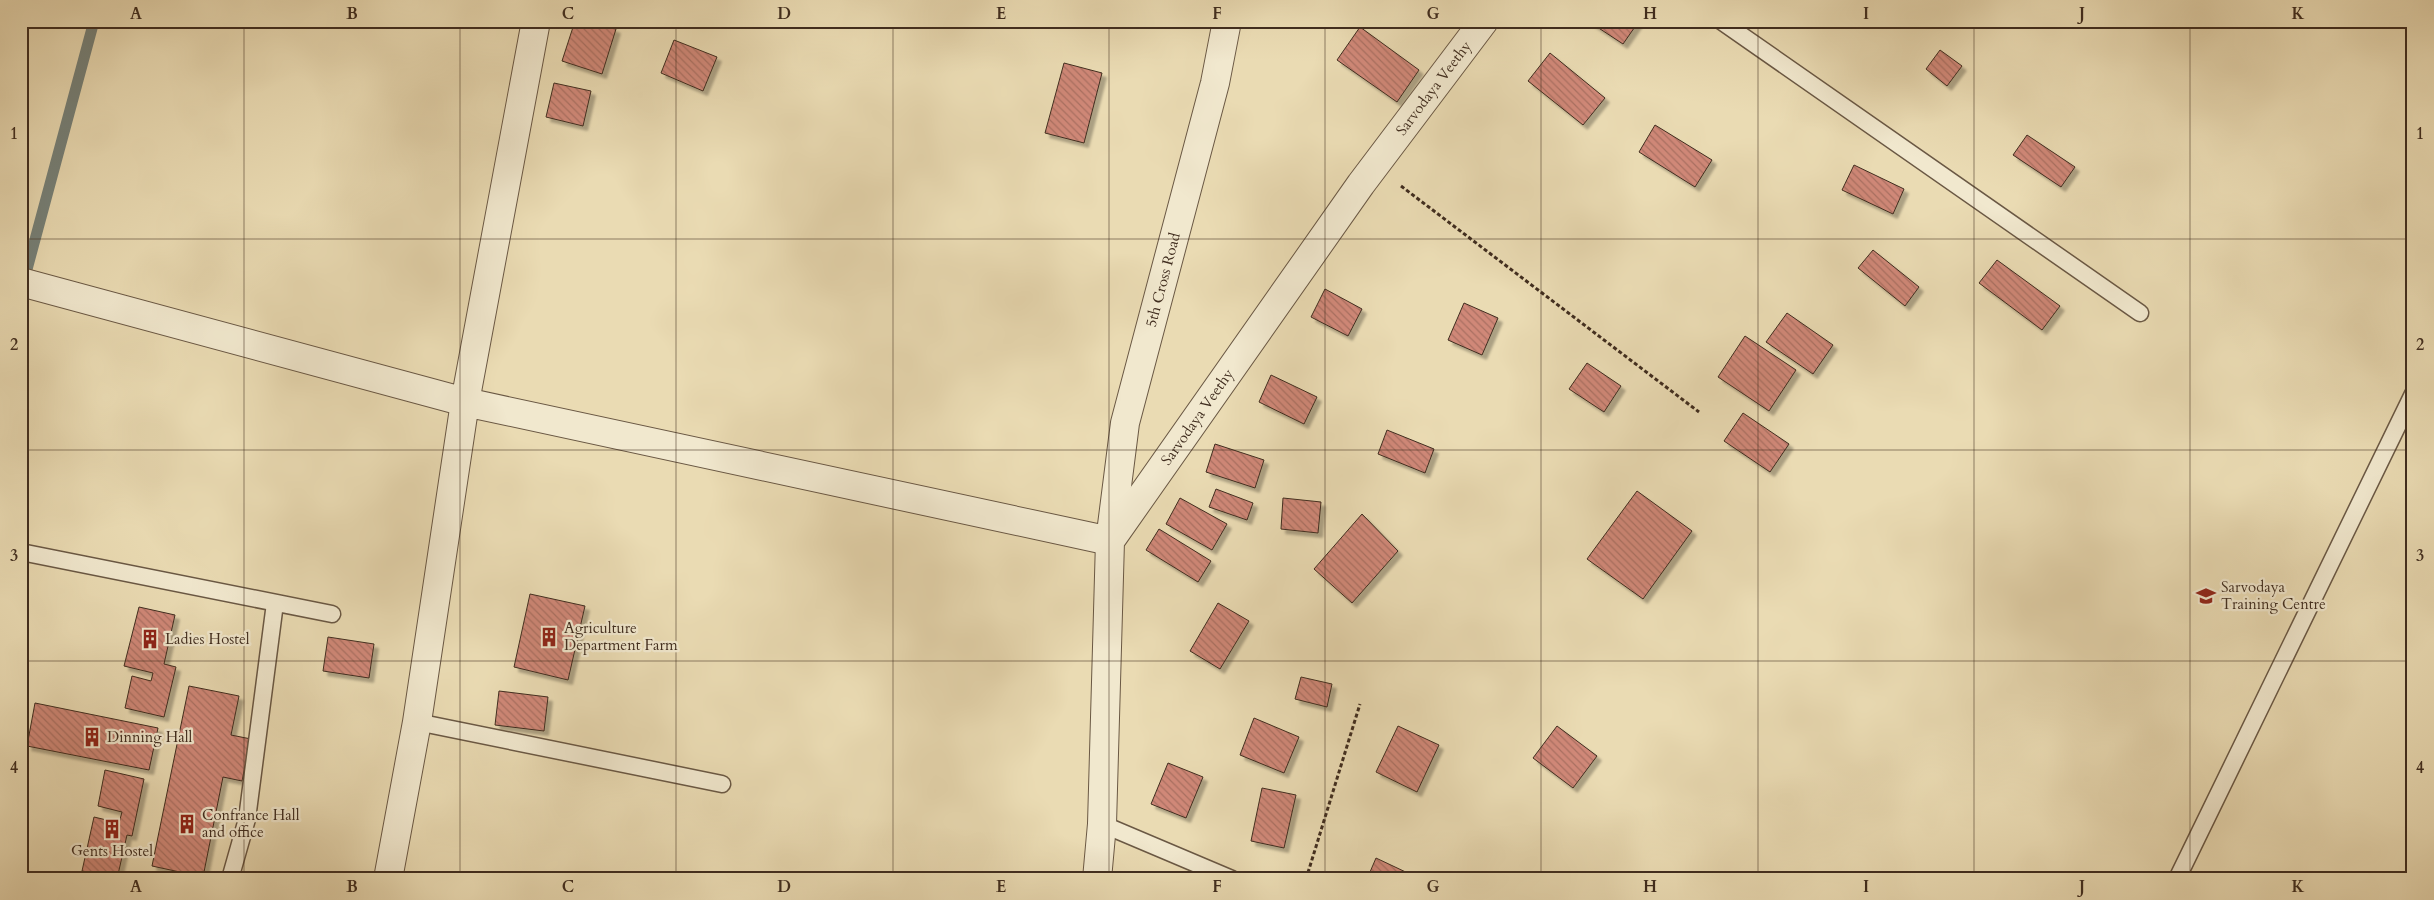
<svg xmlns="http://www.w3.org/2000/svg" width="2434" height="900" font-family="Cardo,serif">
  <defs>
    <pattern id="building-back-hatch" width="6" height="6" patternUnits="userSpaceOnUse" patternTransform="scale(1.25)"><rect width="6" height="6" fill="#d08878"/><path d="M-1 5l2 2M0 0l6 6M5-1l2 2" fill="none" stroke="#aa7062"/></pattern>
    <filter id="shadow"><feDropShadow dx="4.5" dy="4.5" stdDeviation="1" flood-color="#0004"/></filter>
  </defs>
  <rect width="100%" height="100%" fill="#eadbb3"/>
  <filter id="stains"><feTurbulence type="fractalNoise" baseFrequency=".004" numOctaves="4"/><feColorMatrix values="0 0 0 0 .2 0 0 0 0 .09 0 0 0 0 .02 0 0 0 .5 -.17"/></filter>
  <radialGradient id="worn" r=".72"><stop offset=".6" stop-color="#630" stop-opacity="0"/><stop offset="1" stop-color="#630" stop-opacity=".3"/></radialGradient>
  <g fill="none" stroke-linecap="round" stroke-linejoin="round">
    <!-- stream -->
    <path stroke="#768179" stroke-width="11" d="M26,273l68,-252"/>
  </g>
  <!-- building -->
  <path fill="url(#building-back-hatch)" stroke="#402d1f" filter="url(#shadow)" d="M575,21h18l23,8 -14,45 -40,-13z
    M1588,21h51l-16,23z
    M1360,27l59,43 -22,32 -60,-42z
    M674,40l43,17 -14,34 -42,-18z
    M1940,50l22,16 -15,20 -21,-17z
    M1550,53l55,45 -22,27 -55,-44z
    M1064,63l38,10 -18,70 -39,-10z
    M554,83l37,8 -8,35 -37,-9z
    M1655,125l57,35 -17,27 -56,-35z
    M2027,135l48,32 -14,20 -48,-32z
    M1854,165l50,24 -11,25 -51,-24z
    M1873,250l46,37 -14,19 -47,-38z
    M1997,260l63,46 -18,24 -63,-47z
    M1325,289l37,20 -14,27 -37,-19z
    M1464,303l34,15 -16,37 -34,-15z
    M1787,313l46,32 -20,29 -47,-32z
    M1745,336l51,34 -27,41 -51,-34z
    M1587,363l34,23 -17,26 -35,-23z
    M1271,375l46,22 -13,27 -45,-22z
    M1743,413l46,31 -19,28 -46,-31z
    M1387,430l47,19 -9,24 -47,-19z
    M1215,444l49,16 -9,28 -49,-16z
    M1216,489l37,14 -6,17 -38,-13z
    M1637,491l55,40 -49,68 -56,-40z
    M1180,498l47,26 -15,26 -46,-26z
    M1283,498l38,4 -3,31 -37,-4z
    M1362,514l36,37 -46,52 -38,-34z
    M1159,529l52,32 -13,21 -52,-32z
    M530,594l55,12 -17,74 -54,-13z
    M1218,603l31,18 -29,48 -30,-18z
    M139,607l36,8 -11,49 12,3 -12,50 -39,-9 7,-32 19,5 2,-8 -29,-7z
    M328,637l46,7 -5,34 -46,-7z
    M1301,677l31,7 -5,23 -32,-8z
    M189,686l50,10 -8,39 20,4 -9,42 -19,-4 -20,100 -51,-11z
    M499,691l49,6 -4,34 -49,-6z
    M35,703l123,25 -9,42 -122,-24z
    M1254,718l45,19 -15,36 -44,-18z
    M1398,726l41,19 -22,47 -41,-20z
    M1557,726l40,30 -24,32 -40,-30z
    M1168,763l35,14 -17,41 -35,-14z
    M105,770l39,9 -12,57 -5,-1 -10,44 -35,-8 12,-54 25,6 3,-11 -24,-6z
    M1262,788l34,7 -12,53 -33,-7z
    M1376,858l36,17 -2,4h-43z"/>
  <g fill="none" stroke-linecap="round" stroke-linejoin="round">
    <defs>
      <path id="lane" d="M1721,21l419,292
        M21,552l311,62
        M417,722l305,62
        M1102,824l130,55
        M230,879l17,-60 28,-216
        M2177,879l236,-485"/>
      <g id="street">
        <path d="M21,282l444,120 71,-381"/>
        <path id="s1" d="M388,879l29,-157 48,-320 645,139 15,-118 90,-340 12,-62"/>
        <path id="s2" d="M1097,879l5,-55 8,-283 251,-357 123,-163"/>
      </g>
    </defs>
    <!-- lane casing -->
    <use href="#lane" stroke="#6a5844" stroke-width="19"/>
    <!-- street casing -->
    <use href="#street" stroke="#6a5844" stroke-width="30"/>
    <!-- path -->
    <path stroke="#402d1f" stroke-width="3" stroke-dasharray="4 2.5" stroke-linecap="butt" d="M1401,186l298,226
      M1306,879l54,-175"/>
    <!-- lane -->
    <use href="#lane" stroke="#f1e8ce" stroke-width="16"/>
    <!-- street -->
    <use href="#street" stroke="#f1e8ce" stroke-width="28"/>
  </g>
  <!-- grid -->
  <path fill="none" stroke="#402d1f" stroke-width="1" stroke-opacity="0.55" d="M244,21v858M460,21v858M676,21v858M893,21v858M1109,21v858M1325,21v858M1541,21v858M1758,21v858M1974,21v858M2190,21v858M21,239h2392M21,450h2392M21,661h2392"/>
  <!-- icons -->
  <defs>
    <symbol id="school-bare" viewBox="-9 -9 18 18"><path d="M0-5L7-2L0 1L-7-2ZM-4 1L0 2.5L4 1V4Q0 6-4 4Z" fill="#8f2418" stroke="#f1e8ce" stroke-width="2.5" paint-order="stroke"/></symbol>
    <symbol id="building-bare" viewBox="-9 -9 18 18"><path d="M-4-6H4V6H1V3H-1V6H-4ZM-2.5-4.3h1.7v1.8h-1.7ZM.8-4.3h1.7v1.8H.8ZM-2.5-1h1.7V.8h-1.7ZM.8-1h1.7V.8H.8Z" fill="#8f2418" stroke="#f1e8ce" stroke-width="2.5" paint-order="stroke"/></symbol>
  </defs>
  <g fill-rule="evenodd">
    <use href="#school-bare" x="2192" y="582" width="28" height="28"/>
    <use href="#building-bare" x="535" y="623" width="28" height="28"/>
    <use href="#building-bare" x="136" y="625" width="28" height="28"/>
    <use href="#building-bare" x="78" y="723" width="28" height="28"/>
    <use href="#building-bare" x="173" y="810" width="28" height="28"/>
    <use href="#building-bare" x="98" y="815" width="28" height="28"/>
  </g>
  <g text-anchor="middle" stroke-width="4.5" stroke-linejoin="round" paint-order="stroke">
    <!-- street labels -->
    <g font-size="15" fill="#402d1f" stroke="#f1e8ce">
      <text dy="5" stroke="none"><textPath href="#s2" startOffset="895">Sarvodaya Veethy</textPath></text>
      <text dy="5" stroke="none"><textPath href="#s1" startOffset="1410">5th Cross Road</textPath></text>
      <text dy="5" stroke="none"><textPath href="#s2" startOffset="490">Sarvodaya Veethy</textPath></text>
    </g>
    <!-- poi labels -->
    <g font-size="15" fill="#402d1f" stroke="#f1e8ce" text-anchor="start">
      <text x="2221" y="592">Sarvodaya<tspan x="2221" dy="17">Training Centre</tspan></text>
      <text x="564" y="633">Agriculture<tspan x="564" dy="17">Department Farm</tspan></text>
      <text x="165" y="644">Ladies Hostel</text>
      <text x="107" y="742">Dinning Hall</text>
      <text x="202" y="820">Confrance Hall<tspan x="202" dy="17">and office</tspan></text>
      <text x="112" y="856" text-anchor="middle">Gents Hostel</text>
    </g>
  </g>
  <!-- margin -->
  <rect width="2434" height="900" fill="none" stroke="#eadbb3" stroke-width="55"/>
  <rect x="28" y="28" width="2378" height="844" fill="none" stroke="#402d1f" stroke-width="2"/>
  <g font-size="16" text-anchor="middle" font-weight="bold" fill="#402d1f">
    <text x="136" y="19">A</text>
    <text x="352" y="19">B</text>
    <text x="568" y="19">C</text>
    <text x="784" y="19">D</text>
    <text x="1001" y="19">E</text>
    <text x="1217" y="19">F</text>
    <text x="1433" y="19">G</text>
    <text x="1650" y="19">H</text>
    <text x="1866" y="19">I</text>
    <text x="2082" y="19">J</text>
    <text x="2298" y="19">K</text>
    <text x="14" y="139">1</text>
    <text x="2420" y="139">1</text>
    <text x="14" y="350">2</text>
    <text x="2420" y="350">2</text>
    <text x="14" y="561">3</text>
    <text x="2420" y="561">3</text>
    <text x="14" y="773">4</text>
    <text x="2420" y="773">4</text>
    <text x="136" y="892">A</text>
    <text x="352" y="892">B</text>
    <text x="568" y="892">C</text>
    <text x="784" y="892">D</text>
    <text x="1001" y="892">E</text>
    <text x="1217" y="892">F</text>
    <text x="1433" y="892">G</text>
    <text x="1650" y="892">H</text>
    <text x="1866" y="892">I</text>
    <text x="2082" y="892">J</text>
    <text x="2298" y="892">K</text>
  </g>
  <rect width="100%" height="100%" filter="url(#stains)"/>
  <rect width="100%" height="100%" fill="url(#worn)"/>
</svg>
